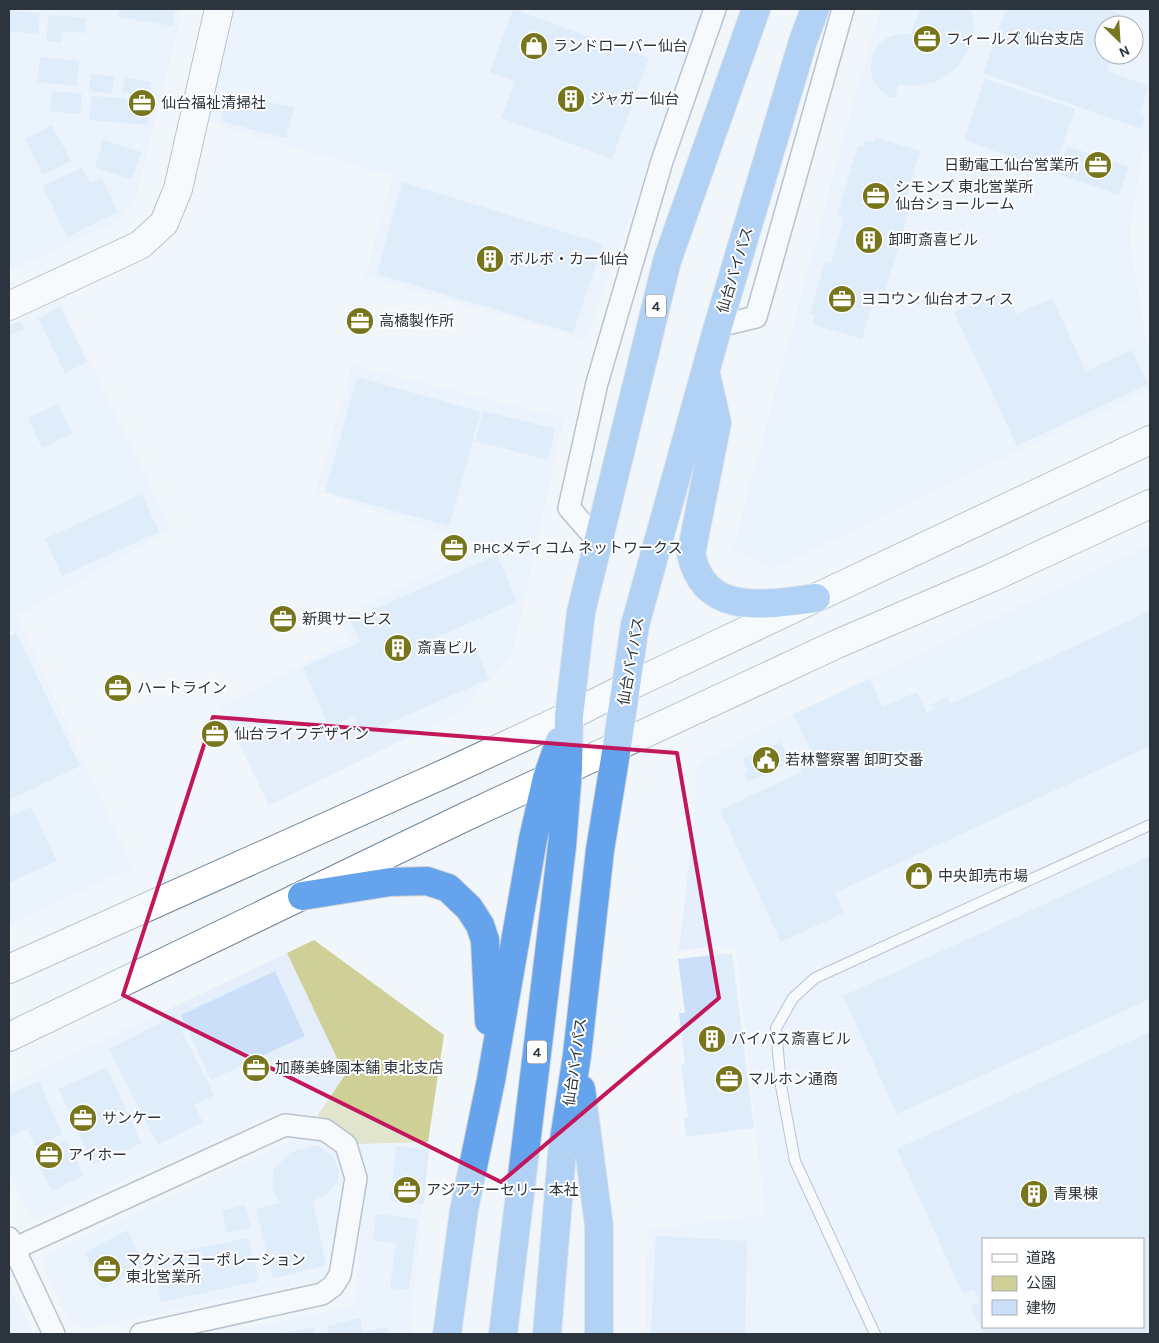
<svg xmlns="http://www.w3.org/2000/svg" width="1159" height="1343" font-family="Karla,'Noto Sans JP',sans-serif">
  <rect width="100%" height="100%" fill="#f1f6fb"/>
  <!-- built -->
  <path fill="#e5effc" fill-rule="evenodd" d="M9,9h174l-47,186 -16,25 -111,51z
    M236,9h468l-118,331 -221,-64 28,-100 -186,-54z
    M881,9h269v124l-8,22 -13,79 16,103 5,11v43l-132,60 -245,118 -40,-20 118,-438zM1104,25h30v30h-30z
    M60,300l111,229 -154,87 115,251 -123,58v-601z
    M352,365l212,53 -52,238 -51,55 -192,95 -48,-99 129,-67 -10,-23 144,-69 -168,-57z
    M1150,545v789h-504l1,-105 118,-14 -29,-269 -57,4 16,-143v-36l10,-11 81,-43zM983,1239h160v88h-160z
    M287,953l58,122 -29,41 -32,-6 -250,111 -25,-47v-89z
    M319,1137l14,10 13,18 -1,22 -20,92 -238,49 -18,-7 -26,-53 6,-15 244,-114z
    M428,1143l-18,191h-189l134,-29 10,-138 -8,-23z
    M9,1285l25,49h-25z"/>
  <!-- green -->
  <path fill="#cfd097" d="M314,940l130,95 -16,107 -71,2 -13,-15 -27,-13 28,-41 -58,-122z"/>
  <!-- building -->
  <path fill="#cbe0f8" fill-rule="evenodd" d="M119,9h56l-2,17 -55,-9z
    M513,9l136,49 -37,101 -111,-41 14,-37 -25,-9z
    M920,9h52l2,24 -7,20 -12,16 -17,12 -20,5 -20,-1 -3,13 -5,-1 -9,-6 -7,-8 -3,-10v-11l3,-10 6,-9 9,-6 11,-3h11z
    M1006,9h101l20,7 -3,9h-20v30h9l-6,16 42,15 -10,28 6,2 -4,13 -158,-56z
    M9,10l31,3 -2,21 -29,-3z
    M49,15l37,3 -1,15 -23,-2 -1,12 -15,-2z
    M40,57l39,4 -2,25 -40,-4z
    M91,74l23,2 -2,18 -23,-3z
    M125,78l26,4 -2,15 -27,-5z
    M985,79l90,30 -22,63 -89,-32z
    M52,91l30,3 -2,20 -30,-3z
    M228,92l66,16 -8,30 -65,-17z
    M92,96l58,4 -2,25 -59,-5z
    M52,125l19,36 -28,14 -18,-36z
    M875,137l45,14 -17,58 6,1 -24,82 -9,-2 -14,49 -50,-15 3,-9 -5,-1 15,-52 6,2 13,-47 -7,-2 21,-69 5,1 2,-7 9,2z
    M103,140l38,12 -9,27 -37,-11z
    M1067,146l62,21 -10,28 -62,-21z
    M82,167l8,16 12,-5 16,34 -51,25 -24,-51z
    M402,182l201,62 -30,89 -196,-59z
    M1005,288l12,26 35,-16 34,73 46,-21 16,34 -131,62 -63,-134z
    M60,307l27,55 -22,11 -27,-55z
    M20,321l4,8 -13,6 -2,-9z
    M357,377l124,35 -32,114 -124,-34z
    M58,404l14,29 -30,15 -14,-30z
    M483,411l72,18 -7,31 -73,-19z
    M142,494l17,38 -97,44 -17,-37z
    M497,555l20,47 -82,36 20,14 19,-8 15,35 -127,56 -8,-18 -25,10 -26,-60 57,-25 -10,-22z
    M1150,611v135l-315,147 9,20 -63,29 -61,-132 82,-38 -2,-3 16,-7 -23,-48 77,-35 12,28 35,-15 10,21 7,-4 -2,-5 15,-7 3,7z
    M16,633l64,133 -71,34v-163z
    M781,742l9,21 -42,19 -4,-8 4,-2 -6,-13z
    M31,807l26,54 -48,22v-66z
    M1150,856v143l-253,115 -54,-118z
    M732,953l22,175 -68,9 -2,-20h4l-7,-52 4,-1 -6,-51h6l-7,-54z
    M275,971l30,65 -94,44 -30,-65z
    M174,1016l40,79 -20,10 9,17 -45,23 -49,-96z
    M1150,1032v302h-166l-13,-28 9,-4 -6,-13 -11,5 -66,-145zM983,1239h160v88h-160z
    M107,1067l34,76 -48,22 -34,-76z
    M39,1081l23,53 -27,12 -8,-17 -18,8v-43z
    M66,1140l18,35 -32,16 -18,-34z
    M317,1145l17,12 5,15 -1,9 -12,14 -13,6 13,64 -53,14 -17,-70 24,-6 -8,-15 2,-19 17,-17z
    M396,1146l33,3 -5,55 -33,-3z
    M245,1205l6,23 -24,5 -5,-22z
    M376,1214l42,5 -9,71 -19,-2 6,-45 -23,-3z
    M128,1230l16,38 -43,21 -16,-37z
    M656,1236l91,5 -2,93h-94z
    M248,1238l11,43 -98,21 -8,-45z
    M360,1318l3,14 24,-5 2,7h-61l-1,-8z
    M314,1327l2,7h-35v-1z"/>
  <g fill="none" stroke-linecap="round" stroke-linejoin="round">
    <defs>
      <path id="lane" d="M875,1334l-80,-173 -14,-75 -5,-58 17,-30 22,-20 335,-153"/>
      <path id="street" d="M718,326l38,-9 87,-308
        M598,541l-29,-33 28,-125 65,-222 53,-152
        M9,1238l45,96
        M9,1251l276,-126 40,5 21,15 10,33 -16,97 -7,11 -11,8 -181,40"/>
      <path id="secondary" d="M9,306l131,-61 24,-22 14,-34 41,-180
        M9,969l437,-196 123,-57 56,-28 525,-248
        M9,1037l458,-221 370,-172 156,-67 157,-73"/>
      <path id="highway" d="M706,374l11,49 -26,131c14,64 76,50 125,44
        M302,896l88,-14 37,-1 21,7 21,20 11,17 5,15 4,81
        M581,1089l18,137v108
        M447,1334l17,-124 27,-130 42,-241 14,-61 13,-37
        M503,1334l59,-488 6,-77 1,-53 12,-104 86,-351 89,-252
        M547,1334l15,-181 15,-98 23,-205 17,-104 18,-121 83,-299 85,-285 12,-32"/>
    </defs>
    <!-- lane casing -->
    <use href="#lane" stroke="#71859c" stroke-width="12"/>
    <!-- street casing -->
    <use href="#street" stroke="#71859c" stroke-width="24"/>
    <!-- secondary casing -->
    <use href="#secondary" stroke="#71859c" stroke-width="30"/>
    <!-- highway casing -->
    <use href="#highway" stroke="#d1d2d5" stroke-width="30"/>
    <!-- lane -->
    <use href="#lane" stroke="#fff" stroke-width="10"/>
    <!-- street -->
    <use href="#street" stroke="#fff" stroke-width="21"/>
    <!-- secondary -->
    <use href="#secondary" stroke="#fff" stroke-width="28"/>
    <!-- highway -->
    <use href="#highway" stroke="#65a4ed" stroke-width="28"/>
  </g>
  <!-- marked area -->
  <path d="M0 0H1159V1343H0ZM213,717l464,36 42,245 -218,184 -378,-187z" fill="#f1f6fb" fill-opacity=".55" fill-rule="evenodd"/>
  <path fill="none" stroke="#c2185b" stroke-width="4" stroke-linejoin="round" d="M213,717l464,36 42,245 -218,184 -378,-187z"/>
  <!-- icons -->
  <defs>
    <symbol id="office-disc" viewBox="-11 -11 22 22"><circle r="9.5" fill="#77761c" stroke="#fff"/><path d="M-6-3h4V-5.5h4V-3h4V5H-6ZM-1-4.5V-3h2v-1.5ZM-6 0V1H6V0Z" fill="#fff"/></symbol>
    <symbol id="shop-disc" viewBox="-11 -11 22 22"><circle r="9.5" fill="#77761c" stroke="#fff"/><path d="M-5-2.5h2.3a2.7 3.5 0 0 1 5.4 0H5L5.5 6h-11ZM-1.5-2.5h3a1.5 2.3 0 0 0-3 0Z" fill="#fff"/></symbol>
    <symbol id="building-disc" viewBox="-11 -11 22 22"><circle r="9.5" fill="#77761c" stroke="#fff"/><path d="M-4-6H4V6H1V3H-1V6H-4ZM-2.5-4.3h1.7v1.8h-1.7ZM.8-4.3h1.7v1.8H.8ZM-2.5-1h1.7V.8h-1.7ZM.8-1h1.7V.8H.8Z" fill="#fff"/></symbol>
    <symbol id="civic-disc" viewBox="-11 -11 22 22"><circle r="9.5" fill="#77761c" stroke="#fff"/><path d="M-.6-6.5H3V-4.5H.6V-3L4-1V1h2V6H-6V1h2V-1L-.6-3ZM-1.2 2.5V6h2.4V2.5Z" fill="#fff"/></symbol>
  </defs>
  <g fill-rule="evenodd">
    <use href="#office-disc" x="911" y="23" width="32" height="32"/>
    <use href="#shop-disc" x="518" y="30" width="32" height="32"/>
    <use href="#building-disc" x="555" y="83" width="32" height="32"/>
    <use href="#office-disc" x="126" y="87" width="32" height="32"/>
    <use href="#office-disc" x="1082" y="149" width="32" height="32"/>
    <use href="#office-disc" x="860" y="180" width="32" height="32"/>
    <use href="#building-disc" x="853" y="224" width="32" height="32"/>
    <use href="#building-disc" x="474" y="243" width="32" height="32"/>
    <use href="#office-disc" x="826" y="283" width="32" height="32"/>
    <use href="#office-disc" x="344" y="305" width="32" height="32"/>
    <use href="#office-disc" x="438" y="532" width="32" height="32"/>
    <use href="#office-disc" x="267" y="603" width="32" height="32"/>
    <use href="#building-disc" x="382" y="632" width="32" height="32"/>
    <use href="#office-disc" x="102" y="672" width="32" height="32"/>
    <use href="#office-disc" x="199" y="718" width="32" height="32"/>
    <use href="#civic-disc" x="750" y="744" width="32" height="32"/>
    <use href="#shop-disc" x="903" y="860" width="32" height="32"/>
    <use href="#building-disc" x="696" y="1023" width="32" height="32"/>
    <use href="#office-disc" x="240" y="1052" width="32" height="32"/>
    <use href="#office-disc" x="713" y="1063" width="32" height="32"/>
    <use href="#office-disc" x="67" y="1102" width="32" height="32"/>
    <use href="#office-disc" x="33" y="1139" width="32" height="32"/>
    <use href="#office-disc" x="391" y="1174" width="32" height="32"/>
    <use href="#building-disc" x="1018" y="1178" width="32" height="32"/>
    <use href="#office-disc" x="91" y="1253" width="32" height="32"/>
  </g>
  <g text-anchor="middle" stroke-width="4" stroke-linejoin="round" paint-order="stroke">
    <!-- shield labels -->
    <g fill="#fff" stroke="#6b7178" stroke-width="1">
      <rect x="646" y="294.5" width="20" height="23" rx="4"/>
      <rect x="527" y="1040.5" width="20" height="23" rx="4"/>
    </g>
    <g font-size="14" font-weight="bold" fill="#2c343e">
      <text x="656" y="311">4</text>
      <text x="537" y="1057">4</text>
    </g>
    <!-- poi labels -->
    <g font-size="15" fill="#2c343e" stroke="#fff" text-anchor="start">
      <text x="946" y="44">フィールズ 仙台支店</text>
      <text x="553" y="51">ランドローバー仙台</text>
      <text x="590" y="104">ジャガー仙台</text>
      <text x="161" y="108">仙台福祉清掃社</text>
      <text x="1079" y="170" text-anchor="end">日動電工仙台営業所</text>
      <text x="895" y="192">シモンズ 東北営業所<tspan x="895" dy="17">仙台ショールーム</tspan></text>
      <text x="888" y="245">卸町斎喜ビル</text>
      <text x="509" y="264">ボルボ・カー仙台</text>
      <text x="861" y="304">ヨコウン 仙台オフィス</text>
      <text x="379" y="326">高橋製作所</text>
      <text x="473" y="553">PHCメディコム ネットワークス</text>
      <text x="302" y="624">新興サービス</text>
      <text x="417" y="653">斎喜ビル</text>
      <text x="137" y="693">ハートライン</text>
      <text x="234" y="739">仙台ライフデザイン</text>
      <text x="785" y="765">若林警察署 卸町交番</text>
      <text x="938" y="881">中央卸売市場</text>
      <text x="731" y="1044">バイパス斎喜ビル</text>
      <text x="275" y="1073">加藤美蜂園本舗 東北支店</text>
      <text x="748" y="1084">マルホン通商</text>
      <text x="102" y="1123">サンケー</text>
      <text x="68" y="1160">アイホー</text>
      <text x="426" y="1195">アジアナーセリー 本社</text>
      <text x="1053" y="1199">青果棟</text>
      <text x="126" y="1265">マクシスコーポレーション<tspan x="126" dy="17">東北営業所</tspan></text>
    </g>
    <!-- street labels -->
    <g font-size="15" fill="#2c343e" stroke="#fff">
      <text transform="translate(735 270) rotate(-73)" y="5">仙台バイパス</text>
      <text transform="translate(631 661) rotate(-80)" y="5">仙台バイパス</text>
      <text transform="translate(575 1062) rotate(-82)" y="5">仙台バイパス</text>
    </g>
  </g>
  <!-- border -->
  <rect width="1159" height="1343" fill="none" stroke="#2c343e" stroke-width="20"/>
  <!-- legend -->
  <rect x="982" y="1238" width="162" height="90" fill="#ffffff" stroke="#abaeb2"/>
  <rect x="992" y="1254" width="25" height="8" fill="#ffffff" stroke="#abaeb2"/>
  <text x="1026" y="1263" font-size="15" fill="#2c343e">道路</text>
  <rect x="992" y="1276" width="25" height="15" fill="#cfd097" stroke="#abaeb2"/>
  <text x="1026" y="1288" font-size="15" fill="#2c343e">公園</text>
  <rect x="992" y="1300" width="25" height="15" fill="#cbe0f8" stroke="#abaeb2"/>
  <text x="1026" y="1313" font-size="15" fill="#2c343e">建物</text>
  <!-- north arrow -->
  <g transform="translate(1119 40) rotate(155)"><circle r="24" fill="#ffffff" stroke="#abaeb2"/>
  <path d="M0-4L9 19L0 12L-9 19Z" fill="#77761c"/>
  <text y="-8" font-size="14" font-weight="bold" text-anchor="middle" fill="#2c343e">N</text>
  </g>
</svg>
